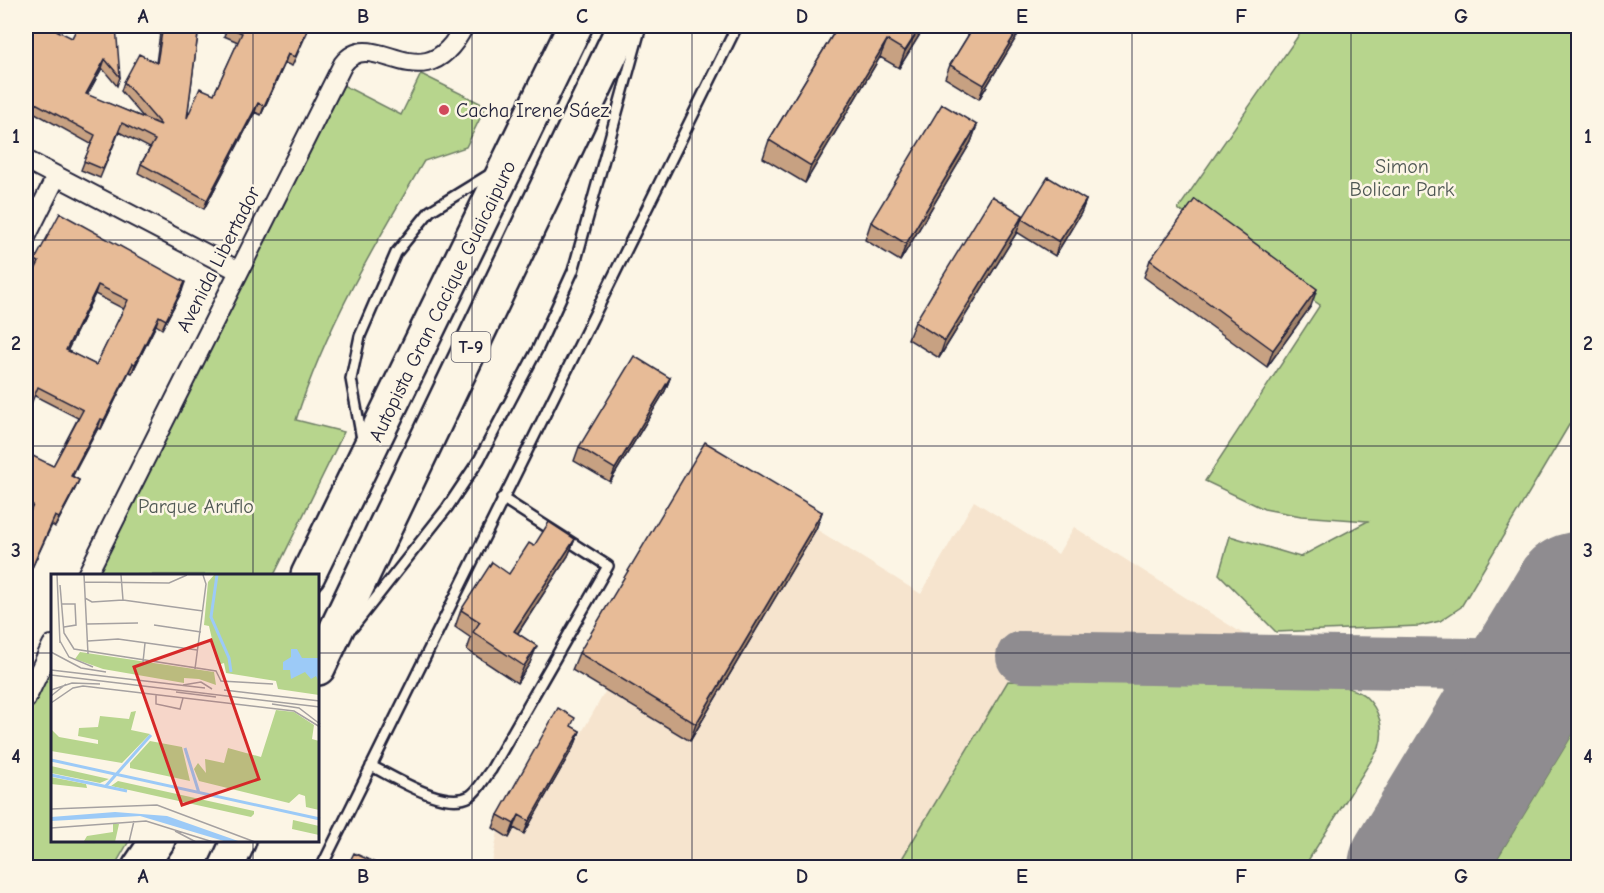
<svg xmlns="http://www.w3.org/2000/svg" width="1604" height="893" font-family="'Comic Neue',sans-serif">
  <rect width="100%" height="100%" fill="#fcf5e5"/>
  <filter id="ink" filterUnits="userSpaceOnUse"><feTurbulence type="fractalNoise" baseFrequency=".0167" numOctaves="2"/><feDisplacementMap in="SourceGraphic" scale="12" xChannelSelector="R" yChannelSelector="G"/><feConvolveMatrix kernelMatrix="1 2 1 2 8 2 1 2 1" color-interpolation-filters="sRGB"/></filter>
  <g filter="url(#ink)">
    <!-- built -->
    <path fill="#f6e4ce" d="M974,501l84,53 16,-27 209,132 -261,-2 -125,210 -406,1 7,-37 11,6 5,-9 10,6 82,-144 84,51 126,-212 105,65z"/>
    <!-- green -->
    <path fill="#b7d58d" stroke="#6c7c64" stroke-width="1.5" d="M1305,26h273v384l-117,197 -21,14 -21,5 -143,6 -57,-58 11,-38 70,21 68,-36 -67,-5 -37,-7 -59,-28 115,-176 -142,-96z
      M421,74l65,32 -20,41 -42,14c-49,83 -99,167 -128,259l48,12 -70,143h-180l247,-491 60,31z
      M52,654v186l77,1 -15,26 -88,1v-162z
      M1008,681l335,5c6,3 17,5 22,10 15,14 20,34 14,52l-75,119h-407z
      M1578,725v126l-9,16h-77z"/>
    <g fill="none" stroke-linecap="round" stroke-linejoin="round">
      <!-- taxiway -->
      <path stroke="#8f8c90" stroke-width="52" d="M1022,657l516,8"/>
      <!-- runway -->
      <path stroke="#8f8c90" stroke-width="132" d="M1414,868l164,-270"/>
      <defs>
        <path id="lane" d="M362,439l-11,-60 9,-43 36,-83 34,-42 62,-38
          M353,627l94,-119 32,-48 59,-112 35,-77 68,-245
          M371,766c25,12 73,44 99,30 8,-5 15,-19 21,-26l117,-204 -106,-68
          M321,868l416,-842"/>
        <path id="street" d="M26,160l211,110
          M26,237l30,-60
          M87,575l256,-511c31,-41 80,43 121,-38
          M26,699l26,-54"/>
        <path id="highway" d="M308,575l267,-549
          M318,668l306,-642
          M139,868l19,-28
          M226,868l13,-28"/>
      </defs>
      <!-- lane casing -->
      <use href="#lane" stroke="#22223b" stroke-width="14"/>
      <!-- street casing -->
      <use href="#street" stroke="#22223b" stroke-width="22"/>
      <!-- highway casing -->
      <use href="#highway" stroke="#22223b" stroke-width="38"/>
      <!-- lane -->
      <use href="#lane" stroke="#fcf5e5" stroke-width="9"/>
      <!-- street -->
      <use href="#street" stroke="#fcf5e5" stroke-width="18"/>
      <!-- highway -->
      <use href="#highway" stroke="#fcf5e5" stroke-width="33"/>
    </g>
    <!-- wall -->
    <path fill="#c7a182" stroke="#22223b" stroke-width="1.5" fill-rule="evenodd" d="M26,26l46,12 6,-12 42,51 -3,9 -15,-18 -15,27 57,23 -23,-27 3,-9 32,-19 5,-37h38l-12,92 27,-24 24,-52 -14,-6 4,-10h82l-18,40 -7,-3 -24,52 -6,-3 -51,97 -66,-36 3,-9 9,-16 -31,-16 -19,46 -19,-8 10,-26 -65,-36z
      M838,26h87l-26,42 -19,-11 -75,126 -42,-25 6,-18z
      M974,26h49l-44,73 -34,-21 5,-13z
      M977,125l-6,17 -71,119 -35,-21 6,-18z
      M1086,200l-5,13 -26,43 -38,-24 -78,126 -31,-19 7,-17 107,-103z
      M35,260l147,31 -20,38 -6,-4 -24,48 -3,-1 -28,57 -3,-1 -26,48 7,4 -4,9 -20,38 -3,-2 -22,47 -1,-59 -3,-1v-57l27,11 25,-48 -43,-22v-126l-3,-1zM95,294l29,15 -28,56 -29,-14z
      M1150,260l161,46 -44,61 -123,-90z
      M670,378l-5,13 -55,91 -36,-21 5,-14z
      M822,512l-6,17 -126,212 -118,-71 7,-17z
      M575,539l-7,17 -50,77 12,30 -13,20 -50,-33 4,-12 -16,-11 6,-17 48,-36 25,-28z
      M572,727l8,4 -5,13 -51,90 -10,-6 -5,10 -16,-10 5,-13z"/>
    <!-- shaded-wall -->
    <path fill="#a2836a" stroke="#22223b" stroke-width="1.5" d="M921,26h4l-26,42 6,-17z
      M1020,26h3l-44,73 5,-14z
      M887,40l-7,17 -75,126 6,-17z
      M288,54l-3,9 -24,52 3,-9z
      M105,59l-3,9 -19,35 3,-9z
      M258,103l-3,9 -51,97 3,-9z
      M977,125l-6,17 -71,119 6,-17z
      M1086,200l-5,13 -26,43 4,-14z
      M1023,215l-6,17 -78,126 6,-17z
      M185,282l-3,9 -20,38 4,-9z
      M98,285l-3,9 -32,66 3,-10z
      M1317,289l-6,17 -44,61 6,-17z
      M159,316l-3,9 -24,48 3,-9z
      M133,363l-4,9 -28,57 3,-9z
      M670,378l-5,13 -55,91 5,-13z
      M101,419l-3,9 -30,57 3,-9z
      M79,480l-4,9 -20,38 4,-9z
      M822,512l-6,17 -126,212 6,-17z
      M55,516l-25,56 -4,9v-3z
      M575,539l-7,17 -60,92 6,-17z
      M537,646l-7,17 -13,20 7,-17z
      M580,731l-5,13 -51,90 5,-13z
      M519,815l-5,13 -5,10 5,-14z"/>
    <!-- building -->
    <path fill="#e7bb97" stroke="#22223b" stroke-width="1.5" fill-rule="evenodd" d="M26,26h22l24,12 6,-12h38l4,51 -15,-18 -19,35 75,31 -37,-43 15,-28 18,9 6,-37h36l-12,92 13,-30 14,6 28,-61 -14,-6v-1h81l-14,31 -7,-3 -24,52 -6,-3 -51,97 -66,-36 14,-24 -33,-17 -19,46 -19,-8 11,-26 -69,-37z
      M838,26h83l-16,25 -18,-11 -76,126 -42,-26z
      M974,26h46l-36,59 -34,-20z
      M942,104l35,21 -71,119 -35,-22z
      M1048,177l38,23 -27,42 -37,-23z
      M992,196l31,19 -78,126 -30,-19z
      M1195,199l122,90 -44,61 -123,-90z
      M60,213l125,69 -19,38 -7,-4 -24,48 -2,-1 -29,57 -3,-1 -30,57 8,4 -20,38 -4,-2 -21,47 -8,15v-57l7,-16 -7,-4v-46l1,-2 26,13 30,-56 -45,-23 -12,29v-128l13,-26 -4,-2zM98,285l30,15 -32,65 -30,-15z
      M634,356l36,22 -55,91 -36,-22z
      M705,442l117,70 -126,212 -117,-71z
      M549,522l26,17 -61,92 23,15 -13,20 -51,-34 7,-10 -19,-12 31,-48 17,12 20,-31 5,3z
      M558,708l17,10 -4,8 9,5 -51,90 -10,-6 -5,9 -16,-9z
      M354,853l30,14h-37z"/>
  </g>
  <!-- grid -->
  <path fill="none" stroke="#22223b" stroke-width="1.5" stroke-opacity="0.55" d="M253,26v549M472,26v842M692,26v842M912,26v842M1132,26v842M1351,26v842M26,240h1552M26,446h1552M26,653h26M318,653h1260M253,840v28"/>
  <!-- markers -->
  <circle fill="#d1495b" stroke="#fcf5e5" stroke-width="2" cx="444" cy="110" r="6"/>
  <g text-anchor="middle" stroke-width="5" stroke-linejoin="round" paint-order="stroke">
    <!-- shield labels -->
    <rect fill="#fcf5e5" stroke="#63616e" stroke-width="1.5" x="451.5" y="332" width="39" height="30" rx="4.5"/>
    <g font-size="18" font-weight="bold" fill="#22223b">
      <text x="471" y="353">T-9</text>
    </g>
    <!-- poi labels -->
    <g font-size="20" fill="#22223b" stroke="#fcf5e5" text-anchor="start">
      <text x="456" y="117">Cacha Irene Sáez</text>
    </g>
    <!-- park labels -->
    <g font-size="20" fill="#4f5854" stroke="#fcf5e5">
      <text x="1402" y="173">Simon<tspan x="1402" dy="23">Bolicar Park</tspan></text>
      <text x="196" y="513">Parque Aruflo</text>
    </g>
    <!-- street labels -->
    <g font-size="20" fill="#22223b" stroke="#fcf5e5">
      <text transform="translate(218 259) rotate(-63)" y="7">Avenida Libertador</text>
      <text transform="translate(442 301) rotate(-64)" y="7">Autopista Gran Cacique Guaicaipuro</text>
    </g>
  </g>
  <!-- overview -->
  <g transform="translate(51 574)">
    <rect width="268" height="268" fill="#fcf5e5"/>
    <path d="M163,1h105v120l-41,-6 -2,-8 -50,-8 -2,-10 -6,2 -9,-39 -5,-1 4,-43zM29,78l134,20 2,13 -17,-6 -15,-1v5l-81,-14 -28,-10zM225,136l18,2 20,13 -2,14 7,2v69l-13,-3 -1,-11 -6,-2 -10,9 -90,-22 -5,-12 4,-6 8,10 -1,-14 19,4 4,-15 33,9zM85,137l-5,19 19,4 -28,29 -71,-12v-22l8,8 39,7v-4l-20,-4 1,-8 19,-1 2,-11 29,3 2,-7zM99,167l32,6 8,34 -60,-13v-5zM0,192l58,13 -9,4 -49,-10zM0,203l35,7 1,4 -36,-4zM67,207l136,30v3l-3,3 -140,-31zM242,246l26,6v9l-27,-6zM62,250h6l-4,18 -31,-1 3,-5 26,-4z" fill="#b7d58d"/>
    <path d="M240,75h6l5,9h17v24l-3,-6 -5,3 -6,-7 -14,7 -1,-9h-7v-8l8,-5zM64,238l52,4 74,26h-14l-87,-26 -89,5v-4z" fill="#9ccaf7"/>
    <path fill="none" stroke="#9ccaf7" stroke-width="3" d="M166,1l-6,42 18,41 2,14M134,174l14,45M0,186l269,59M0,201l76,16M54,213l46,-52"/>
    <path fill="none" stroke="#a5a1a1" stroke-width="1.5" d="M6,1l3,68M33,1l4,79M70,1l2,25M33,8l85,1 18,-8M9,11l4,48 10,16 142,22 5,10 52,3M34,24l7,4 31,-2 80,11M11,30h13l1,21 -12,2M36,50l51,-1M103,51l47,7M9,67l9,16 24,10M37,67l30,-2 79,11M0,78l30,16 25,4M92,88l2,-19M144,95l11,-85 -3,-9M0,96l154,18M0,101l269,32M132,111l18,-3 11,7M0,116l21,-7 28,1M173,116l96,11M125,118l40,5M105,121v9l24,5 3,-11M0,122l15,-12M0,129l22,-15 10,-2 211,25 26,16M221,130l27,4 21,16M0,235l106,-4 98,37M0,254l95,-7 67,21M124,257l21,11M78,268l5,-21"/>
    <path fill="#d62828" fill-opacity="0.15" stroke="#d62828" stroke-width="3" d="M160,66l48,139 -77,26 -48,-138z"/>
    <rect width="268" height="268" fill="none" stroke="#22223b" stroke-width="3"/>
  </g>
  <!-- margin -->
  <rect width="1604" height="893" fill="none" stroke="#fcf5e5" stroke-width="66"/>
  <rect x="33" y="33" width="1538" height="827" fill="none" stroke="#22223b" stroke-width="2"/>
  <g font-size="20" text-anchor="middle" font-weight="bold" fill="#22223b">
    <text x="143" y="23">A</text>
    <text x="363" y="23">B</text>
    <text x="582" y="23">C</text>
    <text x="802" y="23">D</text>
    <text x="1022" y="23">E</text>
    <text x="1241" y="23">F</text>
    <text x="1461" y="23">G</text>
    <text x="16" y="143">1</text>
    <text x="1588" y="143">1</text>
    <text x="16" y="350">2</text>
    <text x="1588" y="350">2</text>
    <text x="16" y="557">3</text>
    <text x="1588" y="557">3</text>
    <text x="16" y="763">4</text>
    <text x="1588" y="763">4</text>
    <text x="143" y="883">A</text>
    <text x="363" y="883">B</text>
    <text x="582" y="883">C</text>
    <text x="802" y="883">D</text>
    <text x="1022" y="883">E</text>
    <text x="1241" y="883">F</text>
    <text x="1461" y="883">G</text>
  </g>
</svg>
